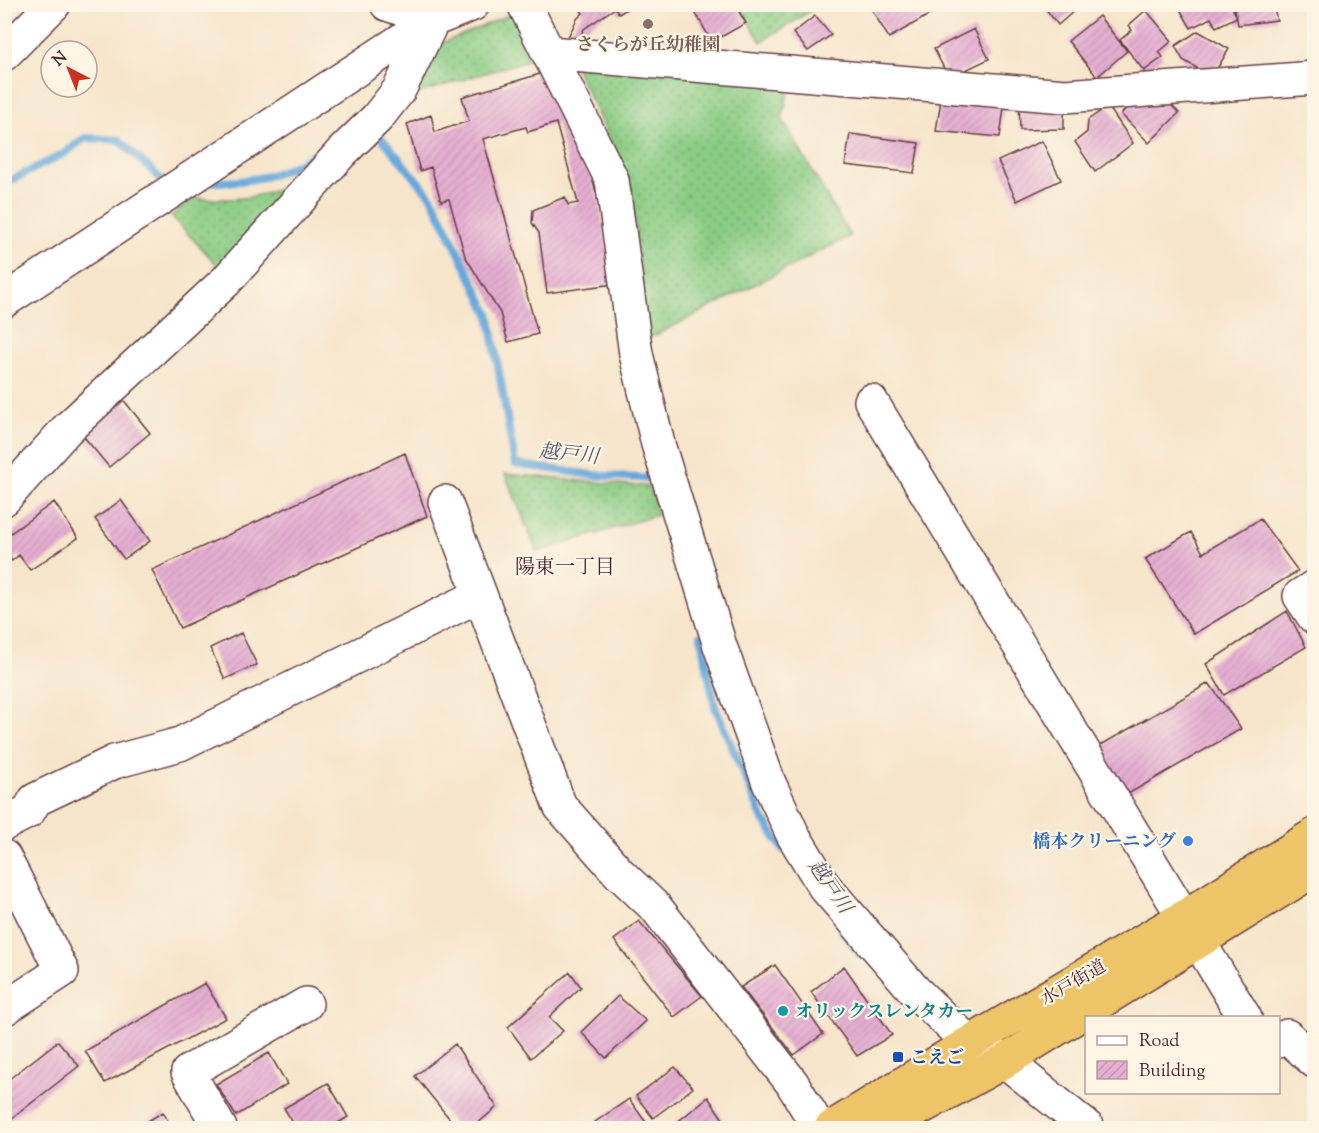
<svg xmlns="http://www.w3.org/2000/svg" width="1319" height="1133" font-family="'Sorts Mill Goudy','Noto Serif JP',serif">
  <defs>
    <pattern id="grass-dots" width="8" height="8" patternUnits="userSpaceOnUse" patternTransform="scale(1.5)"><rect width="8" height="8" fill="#8acc84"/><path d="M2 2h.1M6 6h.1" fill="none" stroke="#73a56c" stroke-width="1.8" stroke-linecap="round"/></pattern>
    <pattern id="building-hatch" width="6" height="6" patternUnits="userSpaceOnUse" patternTransform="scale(1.5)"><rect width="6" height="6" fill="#e5aed2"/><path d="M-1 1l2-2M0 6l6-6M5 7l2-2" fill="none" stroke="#c695b4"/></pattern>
  </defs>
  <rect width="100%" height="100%" fill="#fcf5e5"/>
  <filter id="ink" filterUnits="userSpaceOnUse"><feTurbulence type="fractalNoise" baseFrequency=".0167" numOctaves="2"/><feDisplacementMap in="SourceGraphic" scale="12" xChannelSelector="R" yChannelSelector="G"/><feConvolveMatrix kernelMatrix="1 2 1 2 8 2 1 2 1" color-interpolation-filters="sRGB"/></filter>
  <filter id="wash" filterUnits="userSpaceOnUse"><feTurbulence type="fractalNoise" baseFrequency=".008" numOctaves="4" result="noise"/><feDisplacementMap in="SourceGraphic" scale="24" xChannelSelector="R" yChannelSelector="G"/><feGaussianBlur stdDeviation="1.35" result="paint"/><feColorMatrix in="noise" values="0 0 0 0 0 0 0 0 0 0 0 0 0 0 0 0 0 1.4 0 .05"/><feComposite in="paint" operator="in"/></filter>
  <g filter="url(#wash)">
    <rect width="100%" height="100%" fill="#f6e5cb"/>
    <!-- grass -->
    <path fill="url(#grass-dots)" stroke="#6a7658" stroke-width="1.5" d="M738,5h82l-59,37z
      M518,11l27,44 -139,42 29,-51z
      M574,65l217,16 -9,38 68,117 -202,103 -18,-157z
      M293,184l-69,88 -53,-56 22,-18c42,3 61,1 100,-14z
      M505,474l146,13 6,28 -120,37z"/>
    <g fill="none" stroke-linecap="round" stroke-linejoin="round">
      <!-- stream -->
      <path stroke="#66a8da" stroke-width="8" d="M375,130l57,68 57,116 26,150 77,11 63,4 2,7
        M213,182c46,1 84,-11 118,-41
        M4,184l61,-31 20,-15 34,2 44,41
        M701,636l14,71 47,110 21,32
        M842,930l18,25"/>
    </g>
    <g id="blocks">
      <!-- building -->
      <path fill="url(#building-hatch)" d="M576,4h59l-16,10 -4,-6 -31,21 -30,58 23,41 22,74 15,82 -67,9 -8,-60 -7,-10 1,-13 32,-13 3,8 10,-2 -22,-80 -28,9 -2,-5 -43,12 55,195 -30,8 -8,-29 -35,-57 -16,-57 -8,2 -10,-34 -11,4 -13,-47 24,-9 4,17 34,-11 -7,-24 78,-23 5,9 32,-64 6,-6z
        M874,4h74l-59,34 -19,-31z
        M1042,4h40l-24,21z
        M1177,4h53l7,13 -21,10 -5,-9 -20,10z
        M1234,4h39l4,16 -39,5z
        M691,5h44l11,18 -34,19z
        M1146,10l26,31 -13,11 4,5 -19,14 -24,-31 12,-10 -3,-5z
        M815,16l16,19 -23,16 -15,-18z
        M1099,16l28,35 -30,26 -29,-36z
        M974,29l15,30 -40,19 -15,-29z
        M1198,31l31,18 -17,28 -29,-17 -8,-14z
        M1162,96l17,17 -30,30 -28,-29 14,-15z
        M941,100l63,7 -4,30 -64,-6z
        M1019,101h45v28l-44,1z
        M1108,106l25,37 -38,29 -20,-30 12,-10 1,-12z
        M850,134l69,9 -5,30 -69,-8z
        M1042,141l19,39 -44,21 -19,-40z
        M122,398l28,35 -41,34 -29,-35z
        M405,453l22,63 -247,112 -28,-58z
        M121,500l29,41 -26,18 -29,-40z
        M54,502l24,36 -48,32 -11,-15 -7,6 -8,-11v-12z
        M1260,519l38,52 -104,63 -49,-75 46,-27 12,21z
        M1287,611l19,36 -82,48 -18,-31z
        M241,633l16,32 -32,14 -15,-31z
        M1209,683l32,46 -113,65 -29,-48z
        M639,921l63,75 -28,21 -60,-77z
        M775,965l48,69 -29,21 -53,-68z
        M844,966l48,69 -35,21 -46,-64z
        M570,972l11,15 -32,30 14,14 -32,27 -23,-31z
        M205,983l21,35 -121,65 -20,-32z
        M618,996l28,25 -40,37 -25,-26z
        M58,1041l21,25 -68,53 -7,-9v-27z
        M455,1044l42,63 -25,21h-15l-42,-52z
        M269,1053l18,31 -51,32 -20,-32z
        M675,1067l18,21 -40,30 -17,-22z
        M328,1083l20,34 -18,11h-34l-12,-20z
        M708,1097l21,31h-59z
        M629,1099l21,29h-51l-4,-6z
        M163,1112l9,16h-36z"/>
    </g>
  </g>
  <g filter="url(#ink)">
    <use href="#blocks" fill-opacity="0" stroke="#643d43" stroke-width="1.5"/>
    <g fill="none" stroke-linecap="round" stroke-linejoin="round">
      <defs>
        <path id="minor" d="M387,4l46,16 40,-16
          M524,4l88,176 24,174 22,90 62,202 49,137 24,52 31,51 91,105 54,52 36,18 83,67
          M549,53l516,43 249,-18
          M4,54l50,-50
          M4,301l428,-281
          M871,401l374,617
          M4,499l63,-70 159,-148 116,-129 35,-34 22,-28 34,-70
          M445,502l115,304 59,67 38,36 135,174 27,45
          M1314,587l-14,9 14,21
          M4,824l25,-13 6,-11 79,-38 66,-18 300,-149
          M4,857l58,114 -58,38
          M1278,1041l9,-5 27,25
          M220,1128l-32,-56 118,-68"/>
        <path id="highway" d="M831,1128l138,-85 215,-126 130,-82
          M884,1128l121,-67 309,-191"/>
      </defs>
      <!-- minor casing -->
      <use href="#minor" stroke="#643d43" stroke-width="36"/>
      <!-- highway casing -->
      <use href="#highway" stroke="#643d43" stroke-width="36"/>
      <!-- minor -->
      <use href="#minor" stroke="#fff" stroke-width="33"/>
      <!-- highway -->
      <use href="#highway" stroke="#eec469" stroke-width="33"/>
    </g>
  </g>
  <!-- markers -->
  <circle fill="#8d6e63" stroke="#fcf5e5" stroke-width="2" cx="648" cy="24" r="6"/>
  <circle fill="#3f7fe0" stroke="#fcf5e5" stroke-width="2" cx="1188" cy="841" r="6"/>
  <circle fill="#0f9aa8" stroke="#fcf5e5" stroke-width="2" cx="783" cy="1011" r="6"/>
  <rect fill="#1a4fb4" stroke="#fcf5e5" stroke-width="2" x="892" y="1051" width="12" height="12" rx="3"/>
  <g text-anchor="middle" stroke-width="4.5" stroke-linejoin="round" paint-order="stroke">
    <!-- education labels -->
    <g font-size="18" font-weight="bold" fill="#785e54" stroke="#fcf5e5">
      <text x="648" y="50">さくらが丘幼稚園</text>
    </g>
    <!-- shop labels -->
    <g font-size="18" font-weight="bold" fill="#366cbe" stroke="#fcf5e5" text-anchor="end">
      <text x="1176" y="847">橋本クリーニング</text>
    </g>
    <!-- street labels -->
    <g font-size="18" fill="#4a1f2b" stroke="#fcf5e5">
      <text transform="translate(1073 982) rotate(-30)" y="6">水戸街道</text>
    </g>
    <!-- culture labels -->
    <g font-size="18" font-weight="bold" fill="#0d838f" stroke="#fcf5e5" text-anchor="start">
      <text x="795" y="1017">オリックスレンタカー</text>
    </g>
    <!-- transit labels -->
    <g font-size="18" font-weight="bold" fill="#164399" stroke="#fcf5e5" text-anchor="start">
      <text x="910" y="1063">こえご</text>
    </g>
    <!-- water labels -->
    <g font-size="20" font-style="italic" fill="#555671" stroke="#fcf5e5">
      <text transform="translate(569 453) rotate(6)" y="7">越戸川</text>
      <text transform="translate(831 886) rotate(55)" y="7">越戸川</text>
    </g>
    <!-- neighbourhood labels -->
    <g font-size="20" fill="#4a1f2b" stroke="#fcf5e5">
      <text x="565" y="573">陽東一丁目</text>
    </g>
  </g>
  <!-- margin -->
  <rect width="1319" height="1133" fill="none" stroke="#fcf5e5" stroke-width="24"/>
  <!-- legend -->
  <rect x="1085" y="1016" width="195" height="78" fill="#fcf5e5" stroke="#b59f9b" stroke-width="1.5"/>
  <rect x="1097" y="1036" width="30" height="9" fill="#ffffff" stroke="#b59f9b" stroke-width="1.5"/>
  <text x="1139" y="1046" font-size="18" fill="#4a1f2b">Road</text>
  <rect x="1097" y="1061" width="30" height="18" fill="url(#building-hatch)" stroke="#b59f9b" stroke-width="1.5"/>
  <text x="1139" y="1076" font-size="18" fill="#4a1f2b">Building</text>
  <!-- north arrow -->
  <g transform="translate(69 69) rotate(318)"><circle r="28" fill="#fcf5e5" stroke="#b59f9b" stroke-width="1.5"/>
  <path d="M0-4.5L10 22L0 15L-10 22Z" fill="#c8321e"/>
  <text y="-9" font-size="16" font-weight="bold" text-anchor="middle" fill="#4a1f2b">N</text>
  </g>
</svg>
